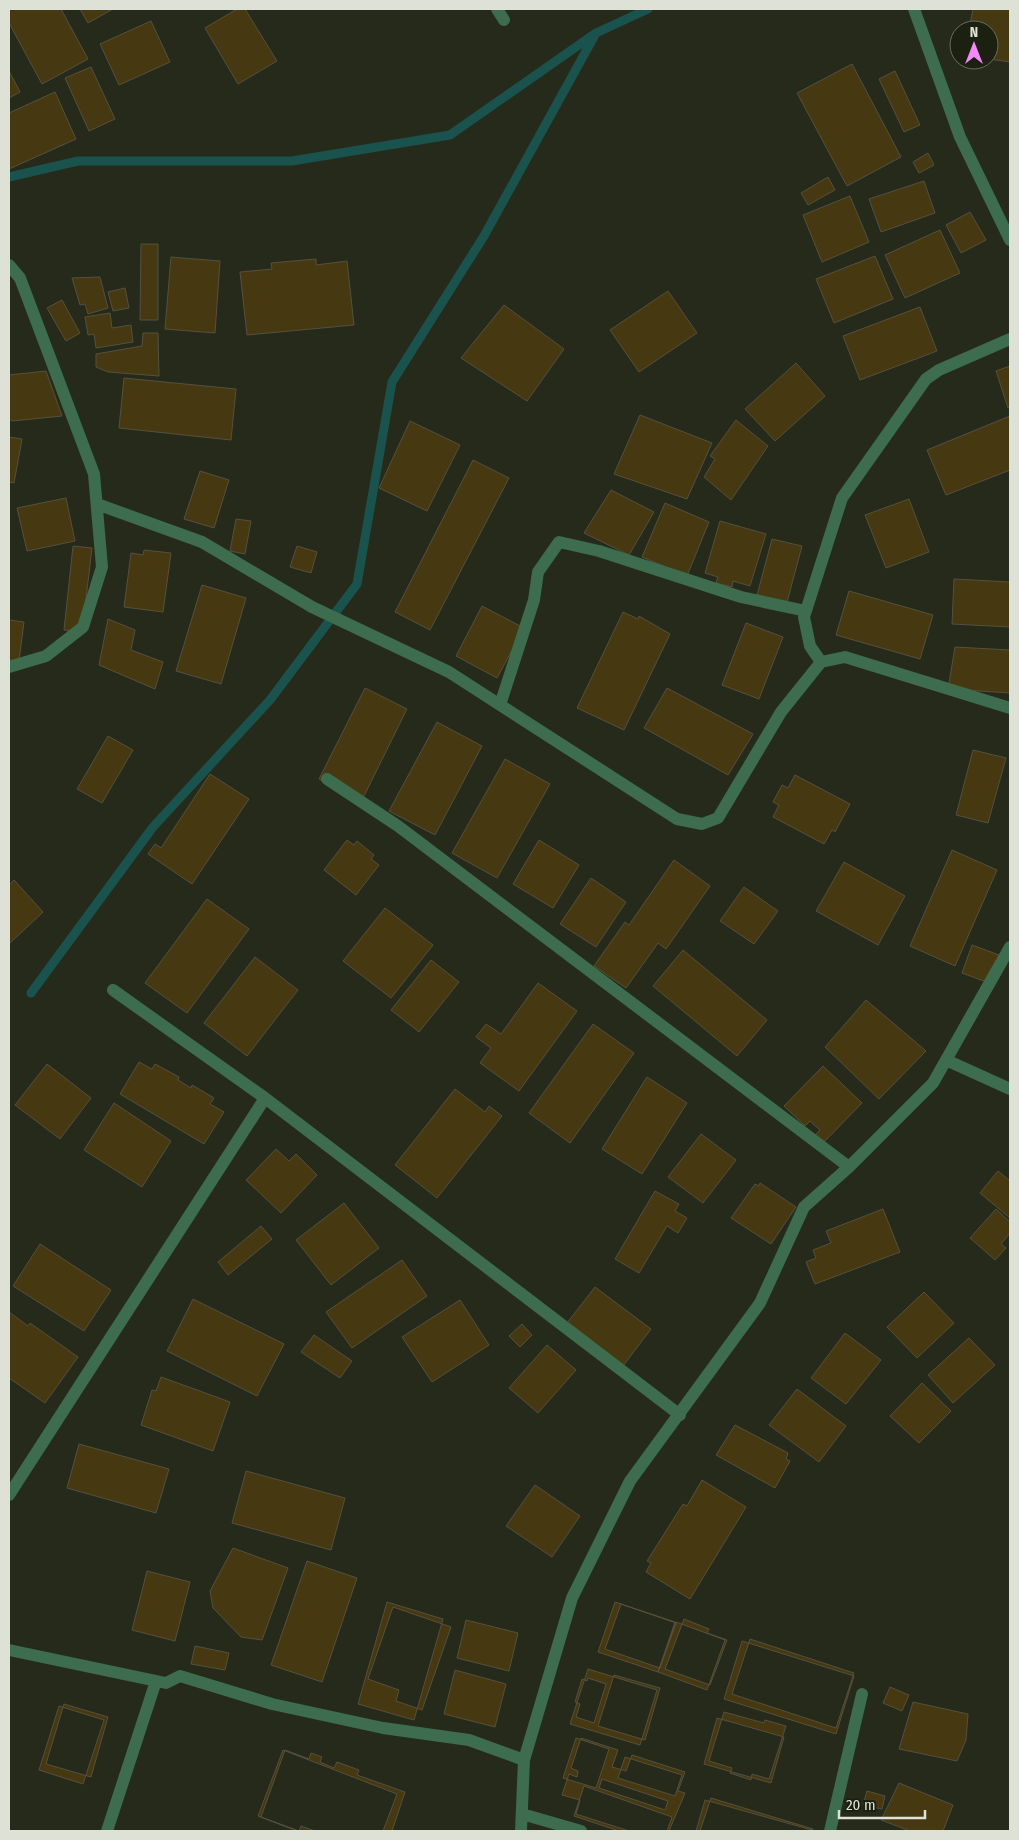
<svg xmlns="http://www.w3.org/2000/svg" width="1019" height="1840" font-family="'Fira Sans Condensed',sans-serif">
  <rect width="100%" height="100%" fill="#252a1a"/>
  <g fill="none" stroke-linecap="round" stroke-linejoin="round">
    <!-- stream -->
    <path stroke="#1a534e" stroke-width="9" d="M9,177l69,-16h214l158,-26 146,-102 52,-24
      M31,993l122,-166 117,-127 87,-116 35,-202 92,-146 112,-203"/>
  </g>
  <!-- building -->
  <path fill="#463911" stroke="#56503f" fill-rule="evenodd" d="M9,9h52l27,50 -46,25 -33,-61z
    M80,9h33l-25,14z
    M237,9h8l32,52 -39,23 -33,-56z
    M973,9h37v53l-21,-3v-29h-20z
    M151,21l19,41 -51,23 -19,-41z
    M852,64l49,93 -54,29 -50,-93z
    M91,67l24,52 -26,12 -24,-53z
    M9,71l11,21 -11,6z
    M895,71l25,54 -16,7 -25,-53z
    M55,92l21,47 -67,30v-56z
    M928,153l6,12 -15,8 -6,-11z
    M828,177l7,13 -27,15 -7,-12z
    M924,181l11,32 -54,19 -12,-33z
    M850,196l19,46 -47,20 -19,-47z
    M970,212l16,28 -25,13 -15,-28z
    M940,230l20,43 -55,25 -20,-43z
    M141,244h17v76h-18z
    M875,256l18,43 -59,24 -18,-44z
    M171,257l49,4 -5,72 -50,-4z
    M316,259v6l31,-4 7,64 -107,10 -7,-63 32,-3 -1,-6z
    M100,277l8,31 -20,6 -3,-10 -5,1 -8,-27z
    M125,288l4,20 -16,3 -5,-19z
    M668,291l29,42 -58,39 -29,-42z
    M62,300l18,33 -14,8 -19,-33z
    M504,305l60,44 -37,52 -66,-43z
    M920,307l17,44 -77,29 -17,-44z
    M110,313l2,15 19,-3 2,17 -37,6 -2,-14 -6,1 -3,-18z
    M143,333h15l1,43 -51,-4 -12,-5v-13l46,-8z
    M796,363l29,33 -50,45 -30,-32z
    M1010,366v41l-2,1 -12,-37z
    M46,371l16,45 -50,5 -3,-2v-44z
    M124,378l112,11 -5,51 -112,-12z
    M640,415l72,28 -25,56 -73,-25z
    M1010,416v54l-64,25 -19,-45z
    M736,420l32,26 -37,54 -27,-23 11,-18 -5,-3z
    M410,421l50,24 -33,66 -48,-23z
    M9,437l13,2 -8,44 -5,-1z
    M473,460l36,18 -79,152 -35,-18z
    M200,471l29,9 -15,48 -30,-9z
    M611,490l43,22 -25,43 -45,-22z
    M66,498l9,43 -48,10 -10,-43z
    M909,499l20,53 -43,16 -21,-53z
    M665,503l44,19 -22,54 -45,-19z
    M236,519l15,2 -6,33 -15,-3z
    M720,521l46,13 -16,52 -17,-5 -1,6 -16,-4 2,-6 -13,-4z
    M772,539l30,7 -16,60 -30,-7z
    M73,546l19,2 -10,84 -18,-2z
    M297,546l20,6 -6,21 -21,-6z
    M144,550l27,3 -8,59 -39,-5 7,-54 12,2z
    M954,579l56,3v45l-58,-3z
    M202,585l44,13 -25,86 -45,-13z
    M849,591l84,24 -13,44 -84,-24z
    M482,606l42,22 -27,50 -41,-22z
    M623,612l15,7 1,-3 31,18 -46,96 -47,-22z
    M108,619l27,11 -4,20 32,12 -8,27 -56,-24z
    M9,620l15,2 -5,39 -10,-1z
    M746,623l37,14 -24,62 -37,-14z
    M955,647l55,3v43l-62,-4z
    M365,688l42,21 -45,91 -43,-21z
    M667,688l86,46 -25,41 -84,-47z
    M437,722l45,24 -47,89 -46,-24z
    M108,736l25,14 -31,53 -25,-14z
    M973,750l33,8 -18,65 -32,-8z
    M505,759l45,25 -53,94 -45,-25z
    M210,774l39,25 -57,85 -44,-30 7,-10 6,4z
    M795,775l55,29 -15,28 -3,-2 -8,14 -51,-27 6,-12 -6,-3 9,-17 6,3z
    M347,840l7,5 3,-4 17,14 -3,4 8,6 -23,30 -32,-25z
    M539,840l40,25 -26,43 -40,-24z
    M952,850l45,20 -42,96 -45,-20z
    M674,860l36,26 -44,63 -8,-6 -32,45 -32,-22 31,-44 4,3z
    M844,862l61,34 -27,49 -62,-34z
    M591,878l35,24 -30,45 -36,-23z
    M14,880l29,32 -34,32v-59z
    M744,887l34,24 -24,33 -34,-23z
    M207,899l42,30 -62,84 -42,-30z
    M385,908l48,37 -42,53 -48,-37z
    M972,945l27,10 -10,28 -27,-10z
    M683,950l84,70 -30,36 -84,-70z
    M255,957l43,33 -51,66 -43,-33z
    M431,960l28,22 -40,50 -28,-22z
    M538,983l39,28 -58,80 -39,-28 11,-15 -15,-11 10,-13 15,10z
    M866,1000l60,51 -47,48 -54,-52z
    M593,1024l41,29 -64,90 -41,-30z
    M139,1062l13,7 3,-5 24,13 -1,3 13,8 1,-3 22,13 -4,6 14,8 -20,32 -84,-50z
    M47,1064l44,34 -31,41 -45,-34z
    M823,1066l39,37 -39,40 -8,-8 5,-5 -10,-9 -5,5 -21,-20z
    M647,1077l40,26 -45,71 -40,-25z
    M455,1089l30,23 4,-6 13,10 -65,82 -42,-33z
    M114,1103l57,38 -29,46 -58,-37z
    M701,1134l35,26 -33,43 -35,-26z
    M276,1149l13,12 7,-7 21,21 -36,38 -35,-33z
    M998,1171l12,10v37l-30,-25z
    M760,1183l36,24 -25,37 -40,-26 24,-34 4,2z
    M655,1191l24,13 -4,7 12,7 -9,15 -11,-7 -28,47 -24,-14z
    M344,1203l35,45 -48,37 -35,-45z
    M883,1209l17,43 -85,32 -9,-22 10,-4 -3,-8 18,-7 -5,-12z
    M996,1209l14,13v11l-9,11 5,4 -11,12 -25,-22z
    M261,1226l11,13 -44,36 -10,-13z
    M40,1244l71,46 -27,41 -71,-45z
    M402,1260l25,36 -75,52 -26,-36z
    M595,1287l56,42 -28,37 -56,-43z
    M924,1292l30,31 -37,35 -30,-31z
    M193,1299l91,45 -27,52 -90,-45z
    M460,1300l29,45 -57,37 -30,-45z
    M9,1312l19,14 2,-3 48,34 -33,46 -36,-25z
    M522,1324l10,11 -12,12 -11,-11z
    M845,1333l36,27 -35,44 -35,-26z
    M314,1335l38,26 -12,17 -39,-26z
    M969,1338l26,27 -42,38 -25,-28z
    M547,1345l29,25 -38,43 -29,-25z
    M161,1377l69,25 -17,49 -72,-26 11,-35 4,1z
    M922,1383l29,28 -32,32 -29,-27z
    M797,1389l49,37 -27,36 -50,-37z
    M735,1425l53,28 -2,6 4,2 -15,27 -59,-33z
    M79,1444l90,25 -13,44 -89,-25z
    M246,1471l99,27 -14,52 -99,-27z
    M702,1480l44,27 -56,92 -44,-27 5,-9 -4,-2 36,-57 4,2z
    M535,1485l45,31 -28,41 -46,-31z
    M233,1548l55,20 -26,72 -21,-3 -28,-29 -3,-17z
    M307,1561l50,17 -35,104 -51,-17z
    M147,1571l43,11 -15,59 -43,-11z
    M387,1602l56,17 -29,101 -56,-16z
    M615,1602l60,20 -17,50 -60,-20z
    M621,1604l55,19 -16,45 -55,-19z
    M393,1607l58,20 -29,83 -26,-9 3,-11 -31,-11z
    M684,1619l25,10 -2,4 20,7 -17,45 -45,-16z
    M466,1620l52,13 -9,38 -52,-13z
    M676,1622l49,18 -18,50 -49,-18z
    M750,1639l104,34 -18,55 -104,-34z
    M742,1641l112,35 -18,58 -112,-35z
    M195,1646l34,7 -4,17 -34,-6z
    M588,1669l69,21 -17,55 -70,-21z
    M455,1670l51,14 -11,43 -51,-13z
    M614,1675l46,13 -15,52 -47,-14z
    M588,1678l18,6 -12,39 -18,-6 4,-13 -5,-2 7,-23 5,2z
    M890,1687l19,8 -7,16 -19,-8z
    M913,1702l55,12 -2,26 -9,21 -58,-12z
    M64,1704l44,13 -17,60 -45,-13z
    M59,1706l45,14 -21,64 -44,-14z
    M724,1712l40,11 1,-3 21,6 -17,53 -17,-5 -1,6 -21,-7 2,-5 -23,-7z
    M717,1718l67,19 -13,46 -67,-19z
    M576,1738l33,11 -13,39 -33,-10z
    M581,1738l37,12 -6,17 14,4 6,-16 53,17 -7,19 7,2 -16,38h-40l-53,-17 4,-14 -18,-5 7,-21 8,3 1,-6 -7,-3zM602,1779l66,22 -3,9 -66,-22z
    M283,1750l114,44 -14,37h-86l-39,-15z
    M285,1750l24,9 2,-6 11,4 -2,5 14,6 3,-6 22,8 -2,5 48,17 -13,39h-77l-14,-5 -2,5 -38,-14z
    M625,1757l57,18 -7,21 -57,-18z
    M899,1783l54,22 -10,26h-33l-29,-11z
    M584,1786l88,31 -5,14h-48l-45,-15z
    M867,1791l18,5 -3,13 -19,-4z
    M711,1798l102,31 -1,2h-112z
    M705,1800l107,30v1h-116z"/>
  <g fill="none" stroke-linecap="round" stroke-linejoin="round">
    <!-- minor -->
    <path stroke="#3d6c4e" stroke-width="12" d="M497,9l7,11
      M914,9l46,128 50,103
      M9,265l11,13 74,196 8,93 -19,60 -37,29 -37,11
      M97,504l105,38 110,65 137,65 228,147 25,5 16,-6 63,-106 40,-50 24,-5 165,51
      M821,662l-11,-16 -6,-29 38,-119 84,-119 13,-9 71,-31
      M500,705l34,-105 4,-28 21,-30 40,9 142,46 65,14
      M327,779l71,47 451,341
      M113,990l152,108 415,317
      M946,1060l64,29
      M9,1495l256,-397
      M9,1650l157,33 14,-7 92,28 111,24 86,12 55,20
      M522,1814l59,17
      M107,1831l49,-150
      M521,1831l3,-71 48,-162 58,-117 130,-178 44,-96 45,-40 84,-84 77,-136
      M830,1831l32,-137"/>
  </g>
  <!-- border -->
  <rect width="1019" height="1840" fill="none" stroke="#dde1d6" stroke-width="20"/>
  <!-- north arrow -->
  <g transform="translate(974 45)"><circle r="24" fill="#1b2011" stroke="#696d60"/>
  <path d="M0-4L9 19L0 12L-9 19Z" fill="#f08bf5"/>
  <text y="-8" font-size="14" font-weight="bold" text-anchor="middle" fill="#dde1d6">N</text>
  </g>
  <!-- scale -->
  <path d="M839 1810v8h86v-8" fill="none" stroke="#dde1d6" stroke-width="2.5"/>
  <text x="846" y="1810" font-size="15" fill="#dde1d6" stroke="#1b2011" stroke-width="4" paint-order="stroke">20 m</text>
</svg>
